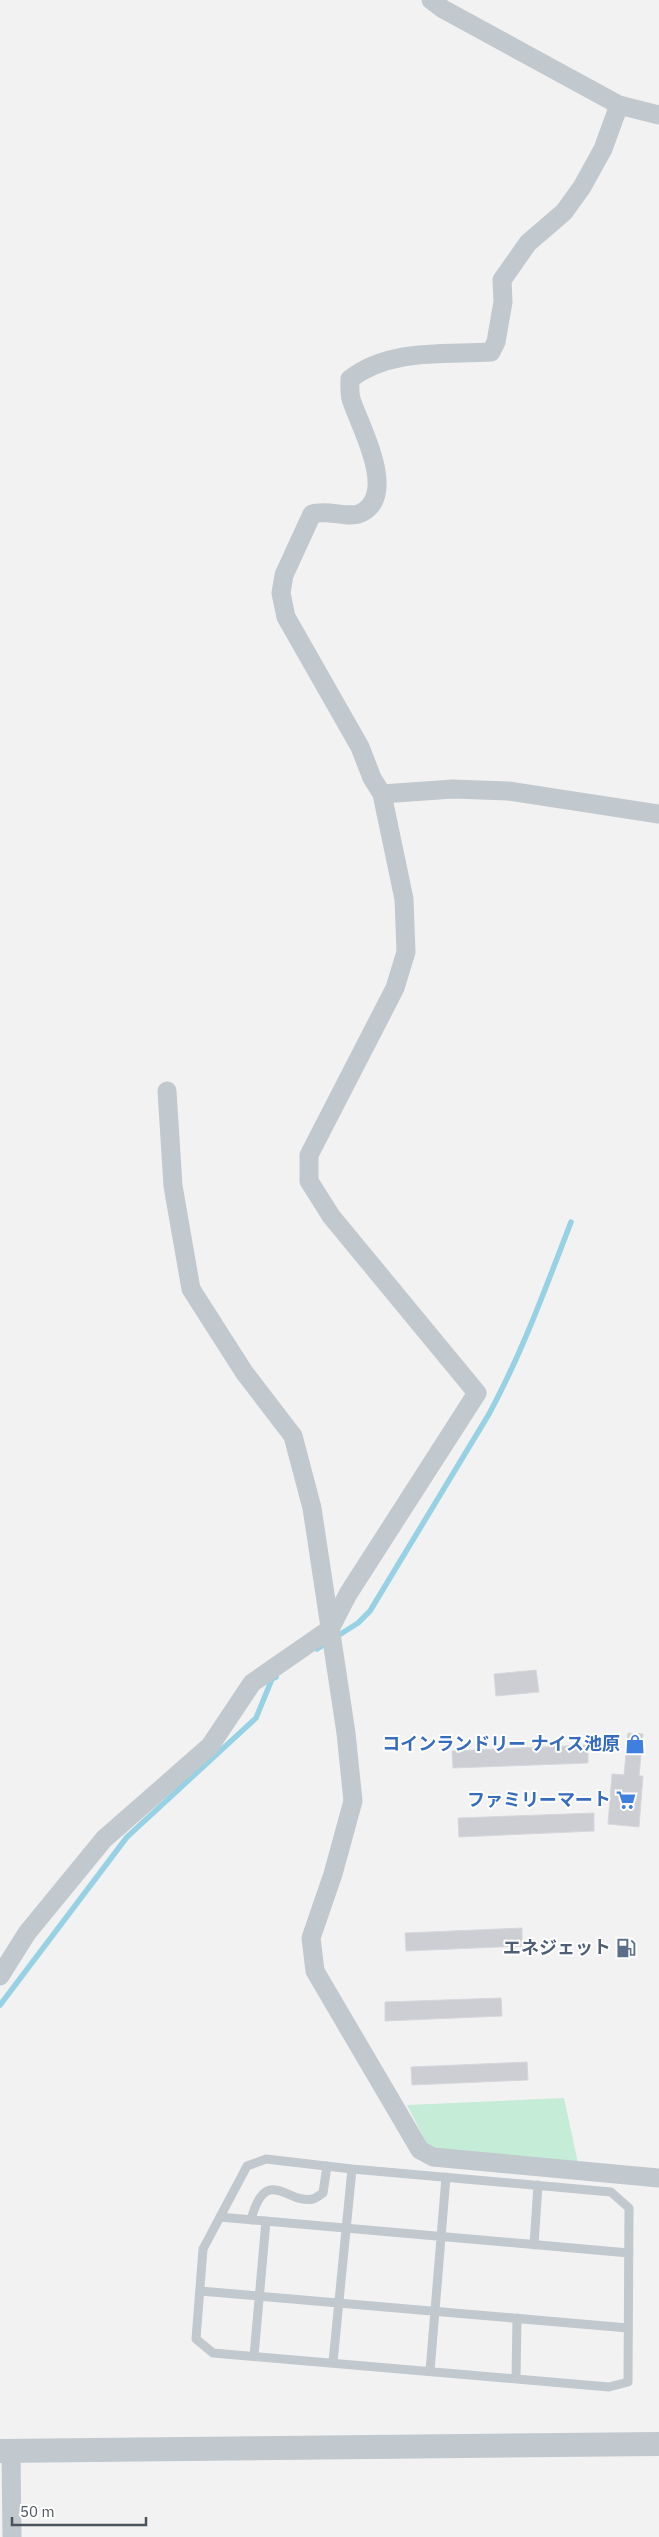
<svg xmlns="http://www.w3.org/2000/svg" width="659" height="2537" font-family="'IBM Plex Sans','Noto Sans JP',sans-serif">
  <rect width="100%" height="100%" fill="#f3f2f2"/>
  <!-- green -->
  <path fill="#c5ecd6" d="M564,2098l14,65 -141,-14 -10,-5 -20,-39z"/>
  <g fill="none" stroke-linecap="round" stroke-linejoin="round">
    <!-- stream -->
    <path stroke="#97d1e4" stroke-width="5.5" d="M317,1649l41,-26 12,-12 119,-197c33,-61 57,-127 82,-192
      M0,2005l127,-168 129,-119 16,-39 4,-2"/>
  </g>
  <!-- building -->
  <path fill="#ccced3" stroke="#d6d7dc" d="M536,1670l3,22 -43,4 -2,-22z
    M628,1733l15,1 -4,42h4l-4,51 -31,-3 4,-50 12,1z
    M588,1745v18l-135,5 -1,-17z
    M594,1813v18l-135,6 -1,-19z
    M522,1928v18l-116,5 -1,-18z
    M501,1998l1,18 -117,5v-19z
    M527,2062l1,18 -116,5 -1,-18z"/>
  <g fill="none" stroke-linecap="round" stroke-linejoin="round">
    <!-- service -->
    <path stroke="#c1c8ce" stroke-width="9" d="M266,2159l86,10 259,23 18,16 -1,174 -19,5 -396,-34 -17,-14 7,-90 44,-83z
      M220,2217l409,36
      M251,2220c15,-57 37,-15 62,-21 3,-1 7,-4 10,-6l4,-27
      M534,2245l4,-60
      M200,2291l428,37
      M254,2356l12,-135
      M333,2362l19,-193
      M430,2371l16,-194
      M516,2379l1,-61"/>
    <!-- minor -->
    <path stroke="#c1c8ce" stroke-width="19" d="M431,0l12,9 176,96 40,10
      M382,794l71,-5 55,2 151,23
      M167,1091l6,95 18,103 53,83 49,64 19,72 34,225 7,68 -20,73 -22,64 4,33 105,179 13,7 226,21
      M0,1976l27,-43 77,-94 106,-93 42,-63 78,-54 18,-35 129,-201 -146,-177 -22,-35v-26l86,-167 11,-36 -2,-53 -22,-105 -10,-16 -12,-31 -74,-130 -5,-24 3,-18 28,-61c16,-5 37,5 49,-1 37,-18 0,-85 -9,-111 -3,-7 -2,-16 -2,-23 40,-31 93,-24 141,-27l5,-10 7,-40 -1,-22 26,-37 36,-31 18,-25 21,-38 16,-44
      M11,2451l1,86"/>
    <!-- tertiary -->
    <path stroke="#c1c8ce" stroke-width="24" d="M0,2451l659,-7"/>
  </g>
  <!-- icons -->
  <defs>
    <symbol id="shop-bare" viewBox="-9 -9 18 18"><path d="M-5-2.5h2.3a2.7 3.5 0 0 1 5.4 0H5L5.5 6h-11ZM-1.5-2.5h3a1.5 2.3 0 0 0-3 0Z" fill="#3f7fe0" stroke="#fff" stroke-width="2.5" paint-order="stroke"/></symbol>
    <symbol id="supermarket-bare" viewBox="-9 -9 18 18"><path d="M-6-5.5h2.5l.6 2H6L4.5 2H-2.5L-4.4-4H-6ZM-1.5 3.2a1.3 1.3 0 1 0 .1 0ZM3 3.2a1.3 1.3 0 1 0 .1 0Z" fill="#3f7fe0" stroke="#fff" stroke-width="2.5" paint-order="stroke"/></symbol>
    <symbol id="fuel-bare" viewBox="-9 -9 18 18"><path d="M-5.5-6h7V0h2V4h1.3V-2.5L3-4.5l.8-.8L6-3V5H2.5V1h-1V6h-7ZM-4.2-4.7v3.2H.2V-4.7Z" fill="#5c6f8a" stroke="#fff" stroke-width="2.5" paint-order="stroke"/></symbol>
  </defs>
  <g fill-rule="evenodd">
    <use href="#shop-bare" x="621" y="1730" width="28" height="28"/>
    <use href="#supermarket-bare" x="612" y="1786" width="28" height="28"/>
    <use href="#fuel-bare" x="612" y="1934" width="28" height="28"/>
  </g>
  <g text-anchor="middle" stroke-width="4" stroke-linejoin="round" paint-order="stroke">
    <!-- shop labels -->
    <g font-size="18" font-weight="bold" fill="#366cbe" stroke="#fff" text-anchor="end">
      <text x="620" y="1750">コインランドリー ナイス池原</text>
      <text x="611" y="1806">ファミリーマート</text>
    </g>
    <!-- service labels -->
    <g font-size="18" font-weight="bold" fill="#4e5e75" stroke="#fff" text-anchor="end">
      <text x="611" y="1954">エネジェット</text>
    </g>
  </g>
  <!-- scale -->
  <path d="M12 2517v8h134v-8" fill="none" stroke="#4b545d" stroke-width="2.5"/>
  <text x="20" y="2517" font-size="15" fill="#4b545d" stroke="#ffffff" stroke-width="4" paint-order="stroke">50 m</text>
</svg>
